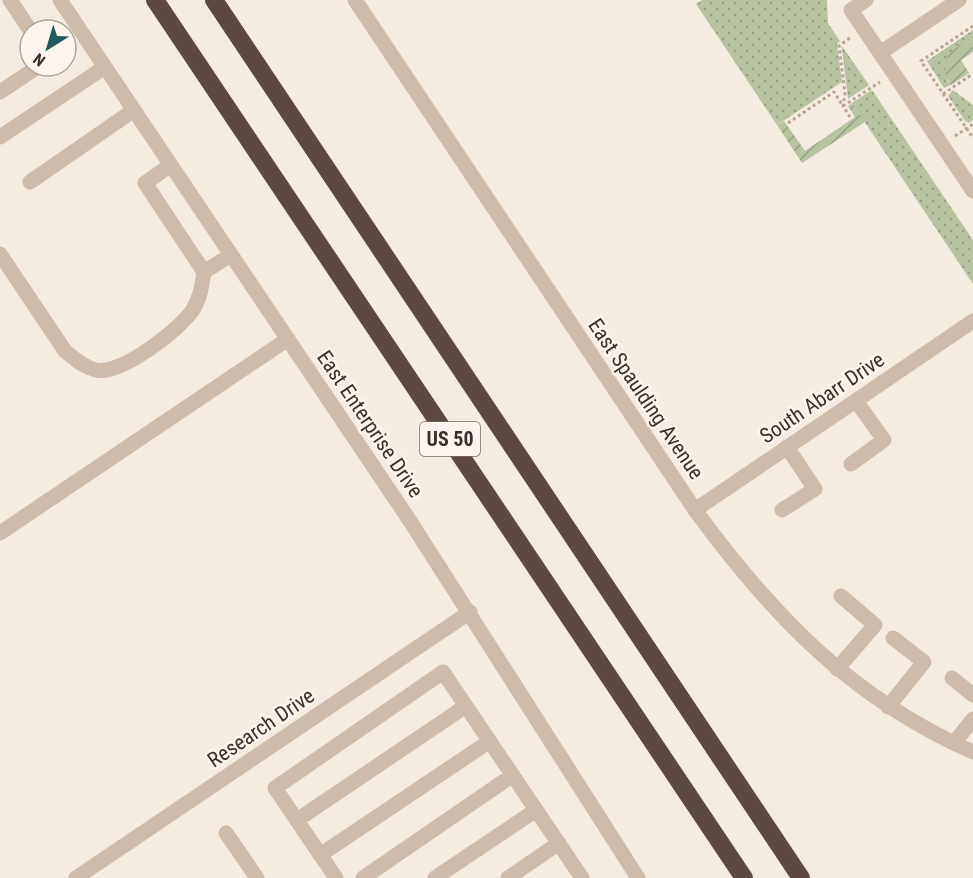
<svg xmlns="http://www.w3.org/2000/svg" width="973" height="878" font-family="'Roboto Condensed',sans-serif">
  <defs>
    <pattern id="grass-dots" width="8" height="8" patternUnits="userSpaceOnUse" patternTransform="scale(1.5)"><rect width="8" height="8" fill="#b8c4a0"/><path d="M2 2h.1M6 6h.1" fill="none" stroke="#97a083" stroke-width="1.8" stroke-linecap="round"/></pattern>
    <pattern id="garden-furrows" width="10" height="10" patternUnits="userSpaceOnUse" patternTransform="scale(1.5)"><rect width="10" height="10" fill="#b8c4a0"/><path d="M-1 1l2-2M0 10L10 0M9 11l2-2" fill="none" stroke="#97a083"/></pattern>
  </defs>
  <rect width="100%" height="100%" fill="#f4ebe1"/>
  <!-- grass -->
  <path fill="url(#grass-dots)" d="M702,0h125l1,23 12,18 -3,3 5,38 -65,43 -81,-121z
    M973,30v14l-16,2 -10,34 4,5 -7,3 -17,-27z
    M842,46l27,39 -21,14 -6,-50z
    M872,90l101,150v44l-121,-181z
    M953,90l20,15v15l-4,3 -4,-2 -17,-25z"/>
  <!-- garden -->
  <path fill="url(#garden-furrows)" d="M962,44h11v8l-12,8 8,13 -18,12c-11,-16 -6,-33 11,-41z
    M852,103l13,19 -63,41 -25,-38 7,-4 21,30 50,-34 -7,-11z"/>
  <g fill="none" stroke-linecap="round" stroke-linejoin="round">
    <!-- path -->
    <path stroke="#b9a596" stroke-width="3" stroke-dasharray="3 3" stroke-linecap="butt" d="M973,26l-52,35 52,77
      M943,94l28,-19
      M850,117l-7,-11 2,-12 -6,-48 12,-9
      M788,123l46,-31 9,14 37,-24
      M955,136l18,-12"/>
    <!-- minor -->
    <path stroke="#cdbbac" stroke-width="15" d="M10,0l20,30
      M60,0l350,521 228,357
      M355,0l340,510c77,105 156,188 278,242
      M866,0l-15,10 122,181
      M880,53l79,-53
      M0,92l39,-26
      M0,137l105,-70
      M171,165l-26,18 59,89
      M30,182l104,-72
      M0,254l65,97c10,8 19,16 31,19 24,6 83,-40 96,-59 8,-12 10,-25 12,-39l27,-17
      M851,464l33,-24 -28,-39
      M695,510l278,-189
      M782,510l33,-21 -28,-42
      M0,533l288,-194
      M837,669l38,-44 -34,-29
      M952,678l21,17
      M888,707l36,-45 -31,-24
      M954,743l19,-24
      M297,820l169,-114
      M226,833l31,45
      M320,855l170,-114
      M76,878l394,-266
      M336,878l-61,-90 168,-116 139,206
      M363,878l150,-103
      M435,878l101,-68
      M508,878l51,-35"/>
    <!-- highway -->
    <path stroke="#5c4a42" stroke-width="18" d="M155,0l589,878
      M214,0l587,878"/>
  </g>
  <g text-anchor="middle" stroke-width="5" stroke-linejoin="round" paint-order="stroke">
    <!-- shield labels -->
    <rect fill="#fbf5ee" stroke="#756b66" stroke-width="1.5" x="420" y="422" width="60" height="34" rx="4.5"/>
    <g font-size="20" font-weight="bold" fill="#3b302b">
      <text x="450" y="446">US 50</text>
    </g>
    <!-- street labels -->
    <g font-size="21" fill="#3b302b" stroke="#fbf5ee">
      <text transform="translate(822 398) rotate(-34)" y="7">South Abarr Drive</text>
      <text transform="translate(646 399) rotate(56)" y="7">East Spaulding Avenue</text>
      <text transform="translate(370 424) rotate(56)" y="7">East Enterprise Drive</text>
      <text transform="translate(261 728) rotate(-34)" y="7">Research Drive</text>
    </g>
  </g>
  <!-- north arrow -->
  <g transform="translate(48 48) rotate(217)"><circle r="28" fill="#fbf5ee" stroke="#aea6a0" stroke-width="1.5"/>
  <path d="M0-4.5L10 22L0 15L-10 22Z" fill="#1f5a5e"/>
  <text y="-9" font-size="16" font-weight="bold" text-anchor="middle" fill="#3b302b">N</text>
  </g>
</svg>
